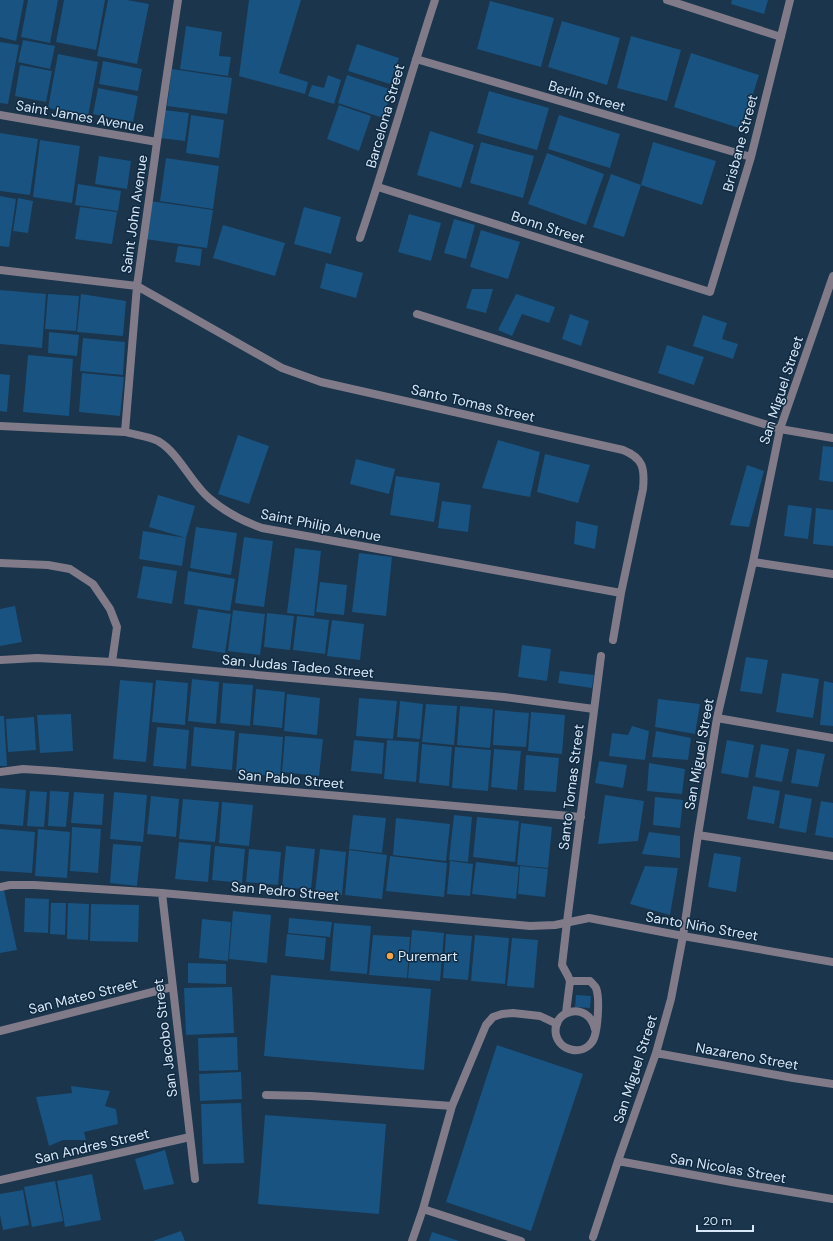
<svg xmlns="http://www.w3.org/2000/svg" width="833" height="1241" font-family="'DM Sans',sans-serif">
  <rect width="100%" height="100%" fill="#1a354c"/>
  <!-- building -->
  <path fill="#195381" d="M0,0h24l-8,41 -16,-4z
    M28,0h30l-8,43 -29,-6z
    M64,0h41l-9,50 -40,-8z
    M108,0h19l22,4 -12,60 -40,-8z
    M249,0h52l-22,73 29,9 -3,12 -66,-18z
    M732,0h36l-4,14 -33,-10z
    M490,1l64,17 -13,49 -64,-18z
    M562,21l58,17 -13,47 -59,-18z
    M186,26l36,6 -3,24 12,1 -3,19 -48,-7z
    M631,36l50,14 -14,51 -50,-13z
    M23,40l32,6 -5,23 -32,-7z
    M0,42l19,3 -11,59 -8,-1z
    M357,44l42,14 -9,26 -42,-13z
    M691,53l68,22 -17,54 -68,-22z
    M58,54l40,8 -10,54 -40,-8z
    M103,61l39,8 -4,22 -39,-7z
    M20,65l32,6 -6,31 -31,-6z
    M172,69l60,9 -5,36 -60,-8z
    M328,75l13,5 -7,24 -26,-8 4,-11 12,3z
    M347,75l45,15 -9,28 -45,-15z
    M98,88l40,8 -5,26 -40,-8z
    M489,91l60,17 -12,42 -60,-17z
    M339,105l32,11 -12,35 -32,-12z
    M164,110l25,3 -4,28 -25,-3z
    M191,115l33,5 -5,38 -33,-5z
    M559,115l61,19 -10,34 -62,-19z
    M430,131l44,14 -13,43 -44,-13z
    M0,133l38,6 -8,56 -30,-4z
    M40,140l40,6 -8,57 -39,-6z
    M481,142l53,14 -11,42 -53,-15z
    M653,142l63,19 -14,44 -61,-20 -17,52 -31,-10 18,-53 30,11z
    M547,153l57,21 -18,51 -58,-21z
    M99,156l32,5 -4,28 -32,-5z
    M166,158l53,8 -6,43 -53,-8z
    M78,184l43,7 -3,20 -43,-6z
    M0,196l16,3 -7,48 -9,-1z
    M18,198l15,3 -5,32 -15,-2z
    M150,201l63,9 -6,38 -62,-9z
    M80,207l37,5 -5,32 -37,-5z
    M304,207l37,10 -10,37 -37,-10z
    M409,214l32,9 -10,38 -33,-9z
    M454,219l21,6 -9,34 -22,-6z
    M223,225l62,18 -10,33 -62,-18z
    M481,230l39,12 -12,37 -38,-12z
    M178,246l24,3 -2,17 -25,-4z
    M326,263l37,10 -7,25 -36,-10z
    M472,289h21l-7,24 -20,-5z
    M0,290l46,4 -4,54 -42,-4z
    M48,294l31,2 -3,35 -31,-2z
    M81,294l45,7 -3,35 -46,-4z
    M516,294l39,13 -6,16 -27,-9 -10,22 -14,-6z
    M570,314l19,7 -8,25 -19,-7z
    M703,315l24,8 -5,16 16,5 -5,15 -40,-13z
    M49,332l30,3 -2,21 -29,-3z
    M83,338l42,4 -2,33 -43,-4z
    M667,345l37,12 -10,28 -36,-12z
    M28,355l45,4 -4,57 -46,-4z
    M82,373l42,4 -4,39 -41,-4z
    M0,374l10,1 -3,37 -7,-1z
    M238,435l31,11 -20,58 -31,-10z
    M498,440l42,12 -10,45 -48,-9z
    M823,446l10,1v35l-14,-2z
    M545,454l45,11 -12,38 -41,-11z
    M356,459l39,10 -6,25 -39,-10z
    M747,465l17,6 -15,56 -19,-2z
    M396,476l44,7 -6,39 -44,-7z
    M158,495l37,11 -9,32 -37,-11z
    M442,501l29,4 -3,27 -30,-4z
    M788,505l24,3 -4,31 -24,-3z
    M816,508l17,2v36l-20,-2z
    M576,521l22,5 -3,23 -21,-5z
    M196,527l41,6 -6,42 -41,-7z
    M143,531l43,7 -4,28 -43,-7z
    M244,537l29,4 -9,66 -29,-4z
    M295,548l26,3 -7,65 -27,-3z
    M359,553l33,4 -6,59 -34,-4z
    M143,566l34,5 -5,33 -35,-6z
    M188,571l47,8 -5,32 -46,-7z
    M320,582l27,3 -3,30 -28,-3z
    M15,606l7,36 -22,4v-37z
    M198,609l33,5 -6,39 -33,-5z
    M233,610l32,4 -5,41 -32,-4z
    M267,613l27,3 -4,34 -26,-3z
    M297,616l32,4 -4,34 -32,-4z
    M332,620l32,4 -4,36 -33,-4z
    M522,645l29,4 -4,32 -29,-4z
    M746,657l22,3 -6,34 -22,-3z
    M560,671l34,4 -2,13 -34,-5z
    M782,673l37,6 -6,39 -37,-6z
    M192,679l27,3 -3,42 -28,-3z
    M120,680l33,3 -7,79 -33,-3z
    M156,680l32,3 -3,42 -33,-3z
    M824,681l9,2v43l-13,-1z
    M223,683l30,2 -3,41 -30,-3z
    M256,689l29,3 -3,36 -29,-3z
    M287,694l33,4 -3,37 -33,-4z
    M359,698l38,3 -4,38 -37,-3z
    M658,699l42,5 -5,30 -40,-7z
    M400,701l23,3 -3,35 -23,-2z
    M426,704l31,2 -3,39 -32,-3z
    M460,706l33,3 -3,39 -33,-3z
    M495,710l34,3 -3,34 -33,-2z
    M531,712l34,3 -3,39 -34,-3z
    M71,714l2,37 -33,2 -3,-38z
    M0,716h4l3,50h-7z
    M34,717l2,33 -28,2 -2,-33z
    M632,726l17,5 -4,29 -36,-4 3,-23 16,2z
    M157,727l32,3 -3,39 -33,-3z
    M194,727l41,4 -3,39 -41,-4z
    M656,731l35,7 -3,22 -36,-3z
    M239,733l44,4 -3,40 -44,-5z
    M285,736l38,3 -4,37 -37,-4z
    M354,740l30,3 -2,31 -31,-3z
    M387,740l32,2 -3,40 -32,-3z
    M727,740l27,5 -6,33 -27,-5z
    M422,744l30,3 -3,39 -30,-3z
    M761,744l28,5 -7,33 -27,-5z
    M455,747l36,3 -3,41 -36,-3z
    M494,749l27,2 -4,39 -26,-3z
    M797,749l28,5 -7,33 -27,-4z
    M526,755l33,3 -3,34 -32,-2z
    M599,761l28,4 -4,23 -28,-5z
    M649,763l36,6 -3,25 -35,-3z
    M753,786l27,5 -6,33 -27,-5z
    M0,788l26,2 -3,36 -23,-2z
    M30,791l17,1 -3,35 -17,-1z
    M50,791l19,1 -3,35 -18,-1z
    M74,792l30,2 -2,31 -31,-2z
    M114,792l33,3 -4,47 -33,-3z
    M785,794l27,5 -6,34 -27,-5z
    M605,795l39,6 -6,40 -40,3z
    M151,796l28,3 -3,38 -29,-3z
    M655,797l28,3 -3,28 -27,-3z
    M183,799l36,3 -4,40 -36,-3z
    M821,801l12,2v35l-18,-3z
    M222,802l31,3 -4,41 -30,-3z
    M353,815l33,3 -4,35 -33,-4z
    M454,815l18,2 -4,45 -19,-2z
    M477,817l42,4 -4,41 -42,-5z
    M396,818l54,6 -4,37 -53,-6z
    M521,823l31,4 -4,41 -31,-3z
    M72,827l29,2 -3,44 -28,-2z
    M0,829l35,3 -3,41 -32,-2z
    M38,829l32,3 -3,46 -32,-2z
    M649,832l31,4v22l-38,-4z
    M179,842l32,3 -3,37 -33,-3z
    M113,844l28,2 -4,40 -27,-3z
    M215,846l30,3 -3,34 -30,-3z
    M286,846l29,3 -4,41 -29,-3z
    M249,849l32,3 -3,33 -32,-3z
    M320,849l26,3 -4,43 -27,-3z
    M349,850l38,5 -5,44 -37,-4z
    M714,853l27,4 -5,35 -28,-5z
    M390,856l57,7 -3,34 -58,-6z
    M450,861l23,3 -3,32 -23,-2z
    M476,862l43,5 -3,32 -44,-5z
    M520,866l28,3 -3,28 -27,-3z
    M645,866l33,2 -8,47 -40,-11z
    M4,890l13,60 -17,3v-62z
    M25,898l24,1 -1,34 -24,-1z
    M51,903h15l-1,32 -15,-1z
    M68,903l21,1 -1,36 -21,-1z
    M91,904l48,1 -1,37 -48,-1z
    M233,911l38,4 -4,48 -38,-4z
    M289,918l43,4 -2,15 -42,-4z
    M202,919l29,3 -3,39 -29,-3z
    M334,923l37,3 -4,48 -37,-3z
    M412,930l32,3 -4,48 -32,-3z
    M287,934l39,4 -2,22 -39,-4z
    M446,934l26,2 -4,44 -25,-2z
    M373,935l37,2 -3,41 -38,-3z
    M475,935l34,3 -4,46 -34,-3z
    M512,938l26,2 -4,48 -27,-2z
    M188,963l38,1v20l-38,-1z
    M271,975l160,14 -7,81 -160,-14z
    M232,987l2,46 -48,2 -2,-47z
    M576,995l15,1 -1,12 -15,-1z
    M237,1037l1,33 -39,1 -1,-33z
    M497,1045l86,29 -52,157 -85,-29z
    M241,1072l1,27 -42,2 -1,-27z
    M71,1086l39,5 -5,15 11,3 2,15 -34,8 2,8h-23l-14,6 -13,-49 36,-4z
    M241,1103l3,60 -41,1 -2,-60z
    M265,1115l121,9 -7,90 -121,-10z
    M165,1150l9,34 -30,6 -9,-31z
    M92,1174l9,46 -36,7 -8,-46z
    M55,1181l8,40 -31,6 -8,-40z
    M23,1190l6,35 -26,5 -3,-15v-21z
    M181,1231l4,10h-32z
    M432,1232l27,9h-30z"/>
  <g fill="none" stroke-linecap="round" stroke-linejoin="round">
    <!-- lane -->
    <path stroke="#817b89" stroke-width="8" d="M417,314l363,115
      M570,981h20c2,2 5,5 6,7 4,10 2,46 -4,54 -10,14 -32,9 -36,-7 -5,-25 32,-35 39,-6
      M566,1013l4,-32 -2,-5 -6,-11 5,-43
      M266,1095l45,1 141,10
      M423,1209l98,32
      M412,1241l11,-32 29,-103 34,-81 7,-8 9,-3 11,-1 27,3 17,8"/>
    <!-- street -->
    <path stroke="#817b89" stroke-width="8" d="M667,0l114,37
      M416,59l335,98
      M0,115l157,27
      M378,187l332,105 41,-135 39,-157
      M360,238c27,-79 49,-159 75,-238
      M0,270l137,16 145,82 39,14 302,68c20,8 22,18 20,39l-22,104 -8,47
      M0,426l125,6c11,3 23,4 33,9 21,12 33,42 51,57 16,14 33,23 53,30l359,65
      M780,429l53,9
      M125,432l12,-146 20,-144 21,-142
      M753,562l80,12
      M0,563l48,2 22,4 23,15 17,25 7,18 -5,35
      M0,660l37,-2 75,4 392,35 90,12
      M717,718l116,20
      M0,772l23,-3 31,2 527,46
      M698,835l135,21
      M0,887l10,-2h24l128,8 368,33 25,-1 34,-7 94,18 150,26
      M162,893l33,286
      M567,922l34,-266
      M0,1031l172,-44
      M656,1053l137,25 40,6
      M618,1161l119,22 96,16
      M0,1180l190,-43
      M593,1237l25,-76 38,-108 15,-54 12,-63 15,-101 19,-117 36,-156 27,-133 53,-153"/>
  </g>
  <!-- markers -->
  <circle fill="#f4a345" stroke="#102a41" stroke-width="1.5" cx="390" cy="956" r="4"/>
  <g text-anchor="middle" stroke-width="3" stroke-linejoin="round" paint-order="stroke">
    <!-- street labels -->
    <g font-size="14" fill="#d8e8f7" stroke="#102a41">
      <text transform="translate(587 96) rotate(16)" y="5">Berlin Street</text>
      <text transform="translate(80 116) rotate(10)" y="5">Saint James Avenue</text>
      <text transform="translate(385 116) rotate(-74)" y="5">Barcelona Street</text>
      <text transform="translate(740 143) rotate(-75)" y="5">Brisbane Street</text>
      <text transform="translate(134 214) rotate(-82)" y="5">Saint John Avenue</text>
      <text transform="translate(548 227) rotate(18)" y="5">Bonn Street</text>
      <text transform="translate(781 390) rotate(-72)" y="5">San Miguel Street</text>
      <text transform="translate(473 403) rotate(13)" y="5">Santo Tomas Street</text>
      <text transform="translate(321 525) rotate(11)" y="5">Saint Philip Avenue</text>
      <text transform="translate(298 666) rotate(5)" y="5">San Judas Tadeo Street</text>
      <text transform="translate(699 754) rotate(-80)" y="5">San Miguel Street</text>
      <text transform="translate(291 779) rotate(5)" y="5">San Pablo Street</text>
      <text transform="translate(571 787) rotate(-83)" y="5">Santo Tomas Street</text>
      <text transform="translate(285 891) rotate(5)" y="5">San Pedro Street</text>
      <text transform="translate(702 926) rotate(10)" y="5">Santo Niño Street</text>
      <text transform="translate(83 996) rotate(-14)" y="5">San Mateo Street</text>
      <text transform="translate(165 1038) rotate(-97)" y="5">San Jacobo Street</text>
      <text transform="translate(747 1056) rotate(10)" y="5">Nazareno Street</text>
      <text transform="translate(635 1069) rotate(-72)" y="5">San Miguel Street</text>
      <text transform="translate(92 1146) rotate(-13)" y="5">San Andres Street</text>
      <text transform="translate(728 1168) rotate(10)" y="5">San Nicolas Street</text>
    </g>
    <!-- poi labels -->
    <g font-size="14" fill="#d8e8f7" stroke="#102a41" text-anchor="start">
      <text x="398" y="961">Puremart</text>
    </g>
  </g>
  <!-- scale -->
  <path d="M697 1225v6h56v-6" fill="none" stroke="#d8e8f7" stroke-width="2"/>
  <text x="703" y="1225" font-size="12" fill="#d8e8f7" stroke="#102a41" stroke-width="3" paint-order="stroke">20 m</text>
</svg>
